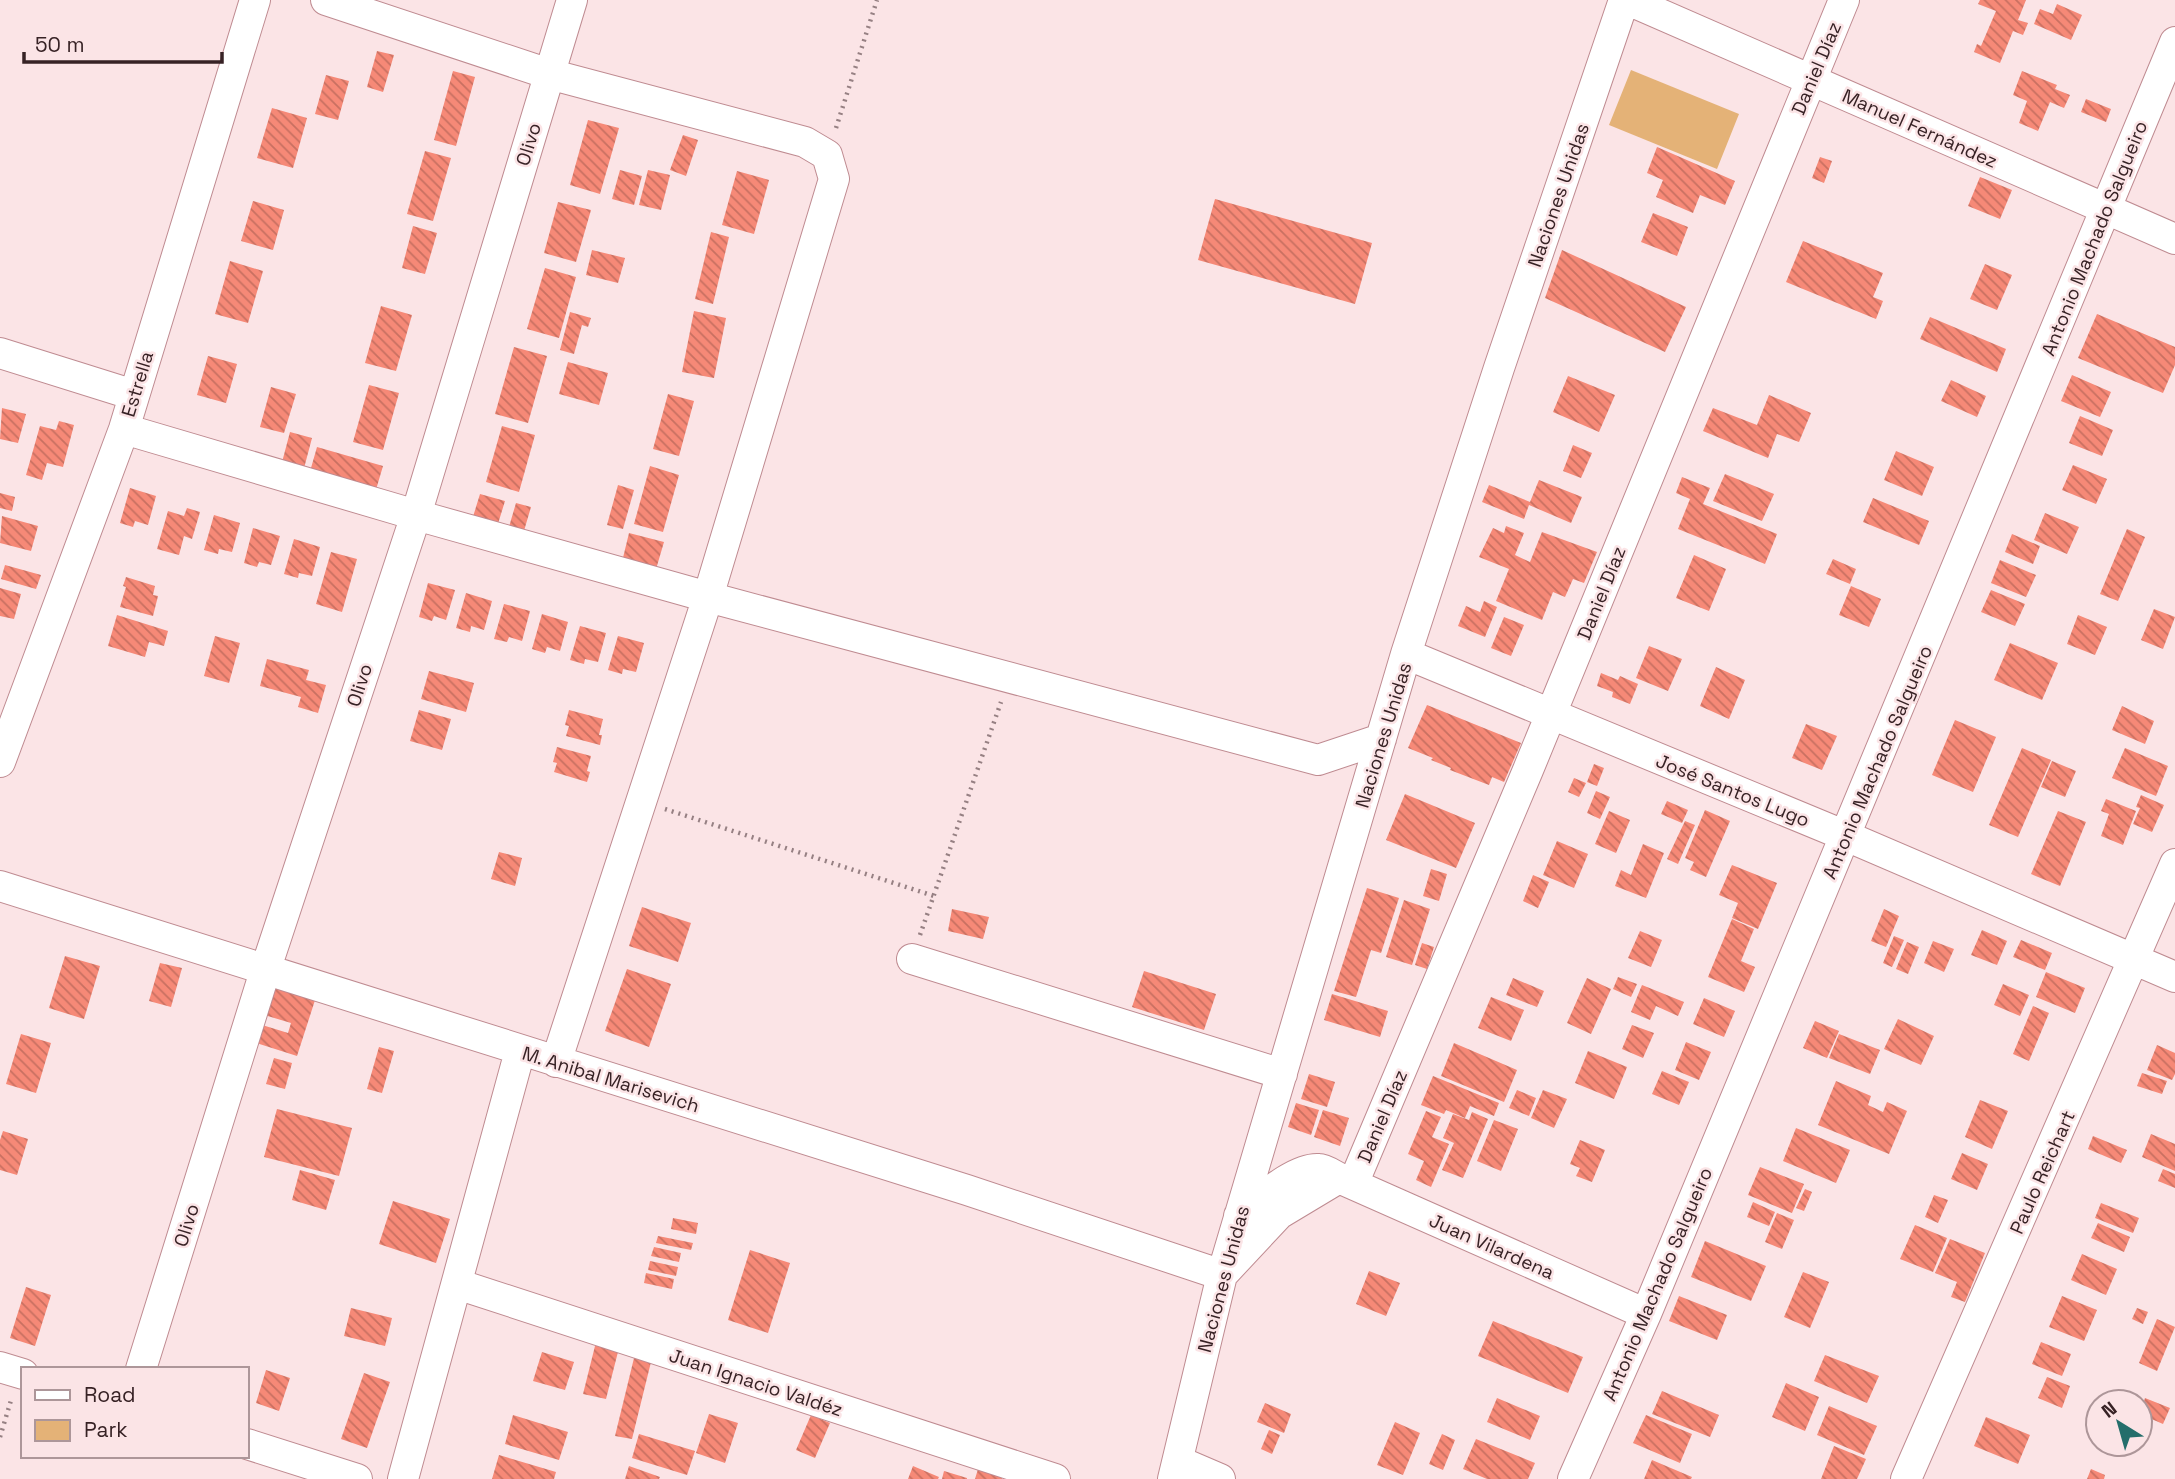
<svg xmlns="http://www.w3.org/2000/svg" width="2175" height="1479" font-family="'Space Grotesk',sans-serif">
  <defs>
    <pattern id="building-back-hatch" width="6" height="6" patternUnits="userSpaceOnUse" patternTransform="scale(1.75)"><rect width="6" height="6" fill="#f68977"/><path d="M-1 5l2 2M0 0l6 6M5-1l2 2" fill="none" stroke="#c87061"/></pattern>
  </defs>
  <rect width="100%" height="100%" fill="#fbe4e6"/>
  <!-- green -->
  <path fill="#e4b277" d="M1631,70l108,44 -22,55 -108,-44z"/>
  <!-- building -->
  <path fill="url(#building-back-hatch)" d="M1980,0h46l-8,20 10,3 -5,12 -10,-4 -13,32 -26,-11 3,-8 4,2 15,-35 -18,-7z
    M2057,4l25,11 -11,25 -37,-16 6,-15 13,5z
    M377,51l17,4 -11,37 -16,-5z
    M453,71l22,6 -19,69 -22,-6z
    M2022,71l35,14 -2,4 15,6 -6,13 -14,-6 -12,29 -19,-8 8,-22 -14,-6z
    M326,75l23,6 -11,39 -23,-6z
    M2086,99l25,10 -5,13 -25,-10z
    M272,108l35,10 -14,50 -36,-10z
    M588,120l31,8 -19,66 -30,-9z
    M683,135l15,5 -12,36 -16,-6z
    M1657,147l78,34 -10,24 -25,-10 -7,18 -37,-16 7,-17 -16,-7z
    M425,151l26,7 -18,63 -26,-7z
    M1820,157l12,4 -8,22 -12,-5z
    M620,170l22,6 -8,29 -22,-6z
    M648,170l22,5 -9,35 -22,-5z
    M737,171l32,9 -15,54 -32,-9z
    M1980,177l32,13 -12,29 -32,-13z
    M1215,199l157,44 -17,61 -157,-44z
    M253,201l31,9 -11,40 -32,-9z
    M558,202l33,8 -15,52 -32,-9z
    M1653,213l35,14 -11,29 -36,-14z
    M413,226l24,7 -12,41 -23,-6z
    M711,232l18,5 -16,67 -18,-5z
    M1803,241l80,32 -10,24 10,4 -7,18 -90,-37z
    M592,250l33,8 -7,25 -32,-8z
    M1562,250l124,57 -21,45 -120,-54z
    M230,261l33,10 -15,52 -33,-9z
    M1985,264l27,11 -15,35 -27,-11z
    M545,268l31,9 -17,61 -32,-9z
    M381,306l31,9 -16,56 -31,-8z
    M694,311l32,7 -12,60 -32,-6z
    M570,312l21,6 -3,9 -6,-2 -8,29 -14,-4z
    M2097,314l78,33v18l-12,28 -85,-35z
    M1930,317l76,32 -9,23 -77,-33z
    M514,347l33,9 -19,67 -33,-9z
    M208,356l29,8 -11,39 -29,-8z
    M568,362l40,11 -9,32 -40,-11z
    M2072,375l39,17 -11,25 -39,-16z
    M1568,376l47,19 -16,37 -46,-20z
    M1951,380l35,16 -9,21 -36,-16z
    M369,385l30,8 -16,57 -30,-8z
    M271,387l25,7 -12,39 -24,-6z
    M668,394l26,7 -15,55 -26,-7z
    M1769,395l42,18 -12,29 -22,-8 -9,24 -65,-27 10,-23 44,17z
    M2,408l24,6 -8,29 -18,-4z
    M2080,416l33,14 -11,26 -33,-13z
    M59,421l15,4 -11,42 -16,-4 -5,17 -16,-5 14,-49 16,4z
    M502,426l33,9 -16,57 -33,-10z
    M290,432l22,6 -9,34 -22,-6z
    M1573,445l19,8 -11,25 -18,-7z
    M317,447l66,19 -8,27 -66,-18z
    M1896,451l38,16 -12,29 -38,-16z
    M2073,465l34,14 -11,25 -34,-14z
    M650,466l29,9 -16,57 -29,-8z
    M1725,474l49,20 -12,27 -49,-20z
    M1682,477l28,11 -7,16 74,30 -12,30 -87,-35 12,-30 -14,-6z
    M1539,480l43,17 -11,26 -42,-18 -5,14 -42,-17 7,-17 41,17z
    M618,485l16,5 -11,39 -16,-4z
    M130,488l26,8 -8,29 -13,-4 -2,6 -13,-4z
    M0,493l15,4 -3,14 -12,-3z
    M480,494l25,7 -8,26 -25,-7z
    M1873,498l56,23 -10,24 -56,-23z
    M516,503l15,4 -10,34 -15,-4z
    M187,508l13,4 -8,27 -8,-3 -5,19 -22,-6 11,-38 16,5z
    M2045,513l34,14 -12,27 -33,-14z
    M214,515l26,8 -8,29 -13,-3 -1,5 -14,-4z
    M2,516l36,10 -7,25 -31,-8z
    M1506,526l18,7 -9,22 15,7 12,-30 55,20 -13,31 -11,-4 -8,18 -12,-5 -11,28 -46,-19 13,-32 -30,-12 14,-29 11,5z
    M253,528l27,8 -9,29 -12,-3 -2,5 -13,-4z
    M2127,529l18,8 -27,64 -18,-7z
    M629,533l35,9 -10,34 -33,-10z
    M2012,534l28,12 -7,18 -28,-12z
    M294,539l26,8 -8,29 -13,-3 -1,5 -14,-4z
    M331,552l26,7 -15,53 -26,-8z
    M1694,555l32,14 -17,42 -33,-13z
    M1833,559l23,10 -6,15 -24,-10z
    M2000,560l36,15 -10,22 -35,-14z
    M5,565l36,10 -5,14 -35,-10z
    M126,577l29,9 -2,9 5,1 -5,20 -33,-9 6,-20 -3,-1z
    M428,583l27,7 -9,30 -12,-4 -2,5 -13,-4z
    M1851,586l30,13 -12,28 -30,-12z
    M0,588l21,6 -7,25 -14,-3z
    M1991,590l34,14 -10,22 -34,-14z
    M466,593l26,8 -8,29 -13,-4 -1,6 -14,-4z
    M1484,601l13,6 -12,30 -27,-11 8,-20 14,6z
    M504,604l26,7 -8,30 -13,-4 -2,5 -13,-3z
    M2154,609l21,8 -12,32 -22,-9z
    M542,614l26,8 -8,29 -13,-4 -2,6 -13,-4z
    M117,615l51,16 -4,15 -15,-4 -4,15 -37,-11z
    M2078,615l29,12 -12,28 -28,-11z
    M1504,617l20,8 -13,31 -20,-8z
    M580,626l26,7 -8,29 -13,-3 -1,5 -14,-4z
    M215,636l25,7 -11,40 -25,-7z
    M618,636l26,7 -8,29 -13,-3 -1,5 -14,-4z
    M2010,643l48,20 -16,37 -48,-20z
    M1649,646l33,13 -14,32 -32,-13z
    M267,659l42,11 -3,10 20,5 -8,28 -20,-6 3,-10 -41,-11z
    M1716,667l29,13 -16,39 -29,-13z
    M429,671l45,12 -8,29 -45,-13z
    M1601,673l17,7 2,-4 18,8 -8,20 -18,-7 1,-5 -16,-6z
    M1427,705l94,38 -17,39 -12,-5 -3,8 -39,-15 1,-2 -20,-8 2,-2 -25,-10z
    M2122,706l32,15 -9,23 -33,-14z
    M419,710l32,9 -9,31 -32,-9z
    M569,710l34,9 -4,16h3l-2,10 -34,-9 3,-10 -4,-1z
    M1955,720l41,17 -23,55 -41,-17z
    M1806,724l31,12 -15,34 -30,-12z
    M557,747l34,9 -4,15 3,1 -3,10 -33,-10 3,-9 -4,-1z
    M2022,748l29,12 -33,77 -29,-12z
    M2125,748l43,18 -12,30 -44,-18z
    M2052,761l24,10 -11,26 -24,-10z
    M1594,764l10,4 -7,18 -10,-4z
    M1574,778l12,5 -7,14 -11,-5z
    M1596,791l14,6 -10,22 -13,-6z
    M1405,794l70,29 -19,45 -70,-28z
    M2141,795l23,10 -12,27 -19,-8 7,-16 -4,-1z
    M2106,799l30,12 -13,34 -22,-9 8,-22 -8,-3z
    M1667,801l21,9 -6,13 -21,-9z
    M1705,810l25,11 -24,56 -16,-7 4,-8 -9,-4z
    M1609,811l21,9 -14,33 -21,-9z
    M2058,811l28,11 -26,64 -29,-12z
    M1685,821l10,4 -17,39 -11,-5z
    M1557,841l31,13 -14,34 -31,-13z
    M1643,844l21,9 -18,45 -31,-12 6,-16 10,5z
    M499,852l23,6 -7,28 -24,-7z
    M1732,865l45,18 -19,46 -26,-11 6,-15 -19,-8z
    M1431,869l16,5 -8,27 -16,-5z
    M1533,875l16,7 -11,26 -15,-7z
    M1367,888l32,10 -18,55 -10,-3 -15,47 -22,-6z
    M1404,900l26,9 -18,56 -26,-8z
    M642,907l49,16 -13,39 -49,-16z
    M952,909l37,8 -6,22 -35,-8z
    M1884,909l15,7 -13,31 -15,-6z
    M1732,919l22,10 -13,32 14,6 -11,25 -36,-15z
    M1982,930l25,11 -10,24 -26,-10z
    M1640,931l22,9 -11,27 -23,-9z
    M1894,936l10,4 -12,27 -9,-4z
    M2021,940l31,13 -7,17 -32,-13z
    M1933,941l21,8 -10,23 -20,-9z
    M1907,942l12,5 -11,27 -12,-5z
    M1422,943l12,4 -7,22 -12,-4z
    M65,956l35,10 -16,53 -35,-11z
    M160,963l22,5 -11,39 -22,-6z
    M627,969l44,15 -22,63 -44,-16z
    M1144,971l72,23 -12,36 -72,-23z
    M2046,972l39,16 -10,25 -39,-16z
    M1618,977l19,7 -6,13 -18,-8z
    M1513,978l31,13 -7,16 -31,-12z
    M1587,978l24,11 -20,45 -24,-11z
    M272,980l45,14 -20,62 -44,-14 6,-18 29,9 3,-10 -30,-9z
    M2003,984l26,11 -9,21 -26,-11z
    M1642,985l42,17 -6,14 -22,-10 -6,14 -19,-8z
    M1332,994l56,17 -8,26 -56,-17z
    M1491,997l33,13 -13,31 -33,-13z
    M1704,998l31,13 -11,26 -31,-13z
    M2033,1006l16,7 -20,48 -16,-7z
    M1898,1019l36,17 -13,29 -37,-16z
    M1815,1021l24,10 -12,27 -24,-10z
    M1632,1025l22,8 -11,25 -21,-9z
    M21,1034l30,9 -15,50 -30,-9z
    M1839,1034l41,16 -10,24 -41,-16z
    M1686,1042l25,10 -12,28 -24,-10z
    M1454,1043l63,27 -13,32 -63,-26z
    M2157,1045l18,8v21l-3,6 -25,-10z
    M379,1047l15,4 -12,42 -15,-4z
    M1588,1051l39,16 -13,32 -39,-16z
    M274,1058l18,5 -7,26 -19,-5z
    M1662,1071l27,11 -10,23 -27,-11z
    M2142,1073l25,8 -5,13 -25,-8z
    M1309,1074l26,8 -8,25 -26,-8z
    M1433,1076l66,27 -5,13 -24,-10 -5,12 -19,-8 -2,4 -23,-9z
    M1836,1081l35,15 -3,9 15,7 4,-10 20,9 -18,43 -71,-29z
    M1517,1090l19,8 -7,18 -20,-8z
    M1543,1090l24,9 -13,29 -23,-10z
    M1980,1100l28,11 -16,38 -27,-12z
    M1296,1103l23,7 -8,25 -23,-8z
    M277,1109l75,19 -13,48 -75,-19z
    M1323,1110l26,8 -9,28 -26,-9z
    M1426,1111l15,6 -9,20 17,7 -18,43 -15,-7 8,-19 -16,-7z
    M1472,1112l16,7 -25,59 -21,-8 12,-27 -11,-5 10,-24 16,6z
    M1494,1120l24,9 -17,42 -24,-10z
    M1796,1128l54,22 -14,33 -53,-22z
    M3,1131l25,8 -11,36 -17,-5v-30z
    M2151,1134l24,10v27l-33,-14z
    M2093,1136l34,14 -6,13 -33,-14z
    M1580,1140l25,10 -13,32 -16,-6 4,-8 -10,-4z
    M1962,1153l26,11 -11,26 -26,-11z
    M1760,1167l44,17 -12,29 -44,-18z
    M2163,1169l12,5v14l-17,-7z
    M300,1170l35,10 -9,30 -34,-10z
    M1805,1189l7,3 -8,19 -8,-3z
    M1934,1195l14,5 -10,23 -13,-6z
    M393,1201l57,18 -14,44 -57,-19z
    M1753,1202l22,10 -6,14 -22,-9z
    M2101,1203l38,15 -6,15 -38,-15z
    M1777,1213l17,7 -12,29 -17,-7z
    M673,1218l25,5 -2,11 -25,-5z
    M2098,1223l32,14 -6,15 -33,-14z
    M1915,1225l32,13 -14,34 -33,-13z
    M658,1236l35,7 -2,7 -35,-7z
    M1950,1239l35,14 -20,49 -14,-5 6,-15 -22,-9z
    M1705,1241l61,25 -15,35 -60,-24z
    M654,1247l27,6 -2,9 -28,-6z
    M750,1250l40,13 -22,70 -40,-13z
    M2082,1254l35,15 -11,26 -35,-15z
    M650,1261l28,6 -2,9 -28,-6z
    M1369,1271l31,12 -14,33 -30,-12z
    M1803,1272l26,10 -19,46 -26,-11z
    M646,1273l28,6 -2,10 -28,-6z
    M26,1287l25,8 -16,51 -25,-8z
    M1679,1296l48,19 -10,25 -48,-19z
    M2062,1296l35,14 -13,31 -35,-14z
    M351,1308l41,10 -7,28 -41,-10z
    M2137,1308l11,4 -5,12 -11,-5z
    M2157,1319l18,8 -18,44 -18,-8z
    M1493,1321l90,36 -15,36 -90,-37z
    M597,1338l23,6 -14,55 -23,-5z
    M2041,1342l30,12 -9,22 -30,-12z
    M542,1352l32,10 -9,28 -32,-9z
    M1825,1355l54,21 -12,27 -53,-22z
    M634,1358l17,4 -19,77 -17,-3z
    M266,1370l24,8 -11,33 -23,-8z
    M364,1373l26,9 -23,66 -26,-9z
    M2047,1377l23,9 -8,22 -24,-10z
    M1786,1383l33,14 -14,34 -33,-14z
    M1662,1391l57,24 -9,22 -58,-23z
    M1497,1398l43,18 -10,24 -43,-18z
    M2145,1398l25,10 -7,16 -23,-10z
    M1265,1403l26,11 -7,19 -27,-11z
    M1829,1406l48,20 -13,29 -47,-20z
    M709,1414l29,9 -13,40 -29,-10z
    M513,1415l55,17 -9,28 -54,-16z
    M811,1415l19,8 -15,35 -19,-8z
    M1646,1415l46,19 -12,29 -47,-20z
    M1986,1417l44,18 -12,29 -44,-18z
    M1395,1422l25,11 -17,42 -26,-10z
    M1269,1430l11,5 -8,19 -11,-5z
    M639,1434l56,17 -8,24 -55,-17z
    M1442,1434l13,6 -12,30 -14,-6z
    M1476,1439l59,24 -7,16h-41l-24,-10z
    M1834,1446l32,13 -9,20h-36z
    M499,1455l57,17 -2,7h-62z
    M1652,1460l40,17 -1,2h-47z
    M629,1466l31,11 -1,2h-34z
    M913,1466l26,11 -1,2h-30z
    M978,1469l24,8v2h-27z
    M2091,1469l14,6 -1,4h-17z
    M944,1471l23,7v1h-25z"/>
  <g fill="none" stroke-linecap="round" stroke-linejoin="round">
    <defs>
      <path id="street" d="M326,0l223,74 256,68 22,13 7,24 -126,418 -152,465
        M1628,0l547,239
        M0,353l134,42
        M124,429l292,86 292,82 610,163 63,-21
        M1406,654l440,182 329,141
        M0,762l124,-333 131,-429
        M0,886l967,304 255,85 57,-61 60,-36 307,136
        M912,959l370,115
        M1353,1184l175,-414 316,-770
        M1239,1216c19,-14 55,-49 80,-47 6,0 14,6 20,9
        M457,1284l598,195
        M0,1367l23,7
        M141,1369l125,-401 150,-453 156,-515
        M247,1444l110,35
        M1178,1461l42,18
        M403,1479l117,-428
        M1173,1479l49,-204 184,-621 93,-286 125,-368
        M1573,1479l73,-165 529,-1272
        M1906,1479l269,-615"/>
    </defs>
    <!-- street casing -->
    <use href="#street" stroke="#bf8b91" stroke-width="32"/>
    <!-- path -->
    <path stroke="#968083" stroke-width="4.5" stroke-dasharray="2 5" stroke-linecap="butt" d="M836,128l41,-128
      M665,809l269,87
      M920,935l81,-233
      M0,1437l12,-40"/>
    <!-- street -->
    <use href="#street" stroke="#fff" stroke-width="30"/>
  </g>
  <g text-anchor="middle" stroke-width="5" stroke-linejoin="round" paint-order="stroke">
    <!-- street labels -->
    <g font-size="19" fill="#372225" stroke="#fbe4e6">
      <text transform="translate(1816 68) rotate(-67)" y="7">Daniel Díaz</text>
      <text transform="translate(1920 128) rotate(24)" y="7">Manuel Fernández</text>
      <text transform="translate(528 144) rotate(-73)" y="7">Olivo</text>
      <text transform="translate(1558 195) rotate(-71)" y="7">Naciones Unidas</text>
      <text transform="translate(2094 238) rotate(-68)" y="7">Antonio Machado Salgueiro</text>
      <text transform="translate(137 384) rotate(-73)" y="7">Estrella</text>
      <text transform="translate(1601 593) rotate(-68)" y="7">Daniel Díaz</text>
      <text transform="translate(359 685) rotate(-72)" y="7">Olivo</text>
      <text transform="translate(1383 735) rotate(-73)" y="7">Naciones Unidas</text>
      <text transform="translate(1877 762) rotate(-67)" y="7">Antonio Machado Salgueiro</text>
      <text transform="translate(1733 790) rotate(22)" y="7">José Santos Lugo</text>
      <text transform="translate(611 1079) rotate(17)" y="7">M. Anibal Marisevich</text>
      <text transform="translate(1382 1116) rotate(-67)" y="7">Daniel Díaz</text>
      <text transform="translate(2042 1172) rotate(-66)" y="7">Paulo Reichart</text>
      <text transform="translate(186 1225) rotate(-73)" y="7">Olivo</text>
      <text transform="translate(1492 1246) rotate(24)" y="7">Juan Vilardena</text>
      <text transform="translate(1223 1279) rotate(-75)" y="7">Naciones Unidas</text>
      <text transform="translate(1657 1284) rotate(-67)" y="7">Antonio Machado Salgueiro</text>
      <text transform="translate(756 1382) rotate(18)" y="7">Juan Ignacio Valdéz</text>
    </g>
  </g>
  <!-- legend -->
  <rect x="21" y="1367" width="228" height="91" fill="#fbe4e6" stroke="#ad9699" stroke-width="2"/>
  <rect x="35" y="1390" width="35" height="10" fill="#ffffff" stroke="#ad9699" stroke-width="2"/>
  <text x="84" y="1402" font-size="21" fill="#372225">Road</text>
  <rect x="35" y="1420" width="35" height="21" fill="#e4b277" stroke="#ad9699" stroke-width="2"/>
  <text x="84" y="1437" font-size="21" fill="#372225">Park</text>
  <!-- north arrow -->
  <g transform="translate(2119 1423) rotate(323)"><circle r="33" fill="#fbe4e6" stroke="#ad9699" stroke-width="2"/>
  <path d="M0-5L12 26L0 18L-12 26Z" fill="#246e6b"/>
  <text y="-10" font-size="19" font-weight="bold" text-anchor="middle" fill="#372225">N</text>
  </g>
  <!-- scale -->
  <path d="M24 52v10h198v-10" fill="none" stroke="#372225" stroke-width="3.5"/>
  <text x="35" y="52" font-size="21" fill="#372225" stroke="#fbe4e6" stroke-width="5" paint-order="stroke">50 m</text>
</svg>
